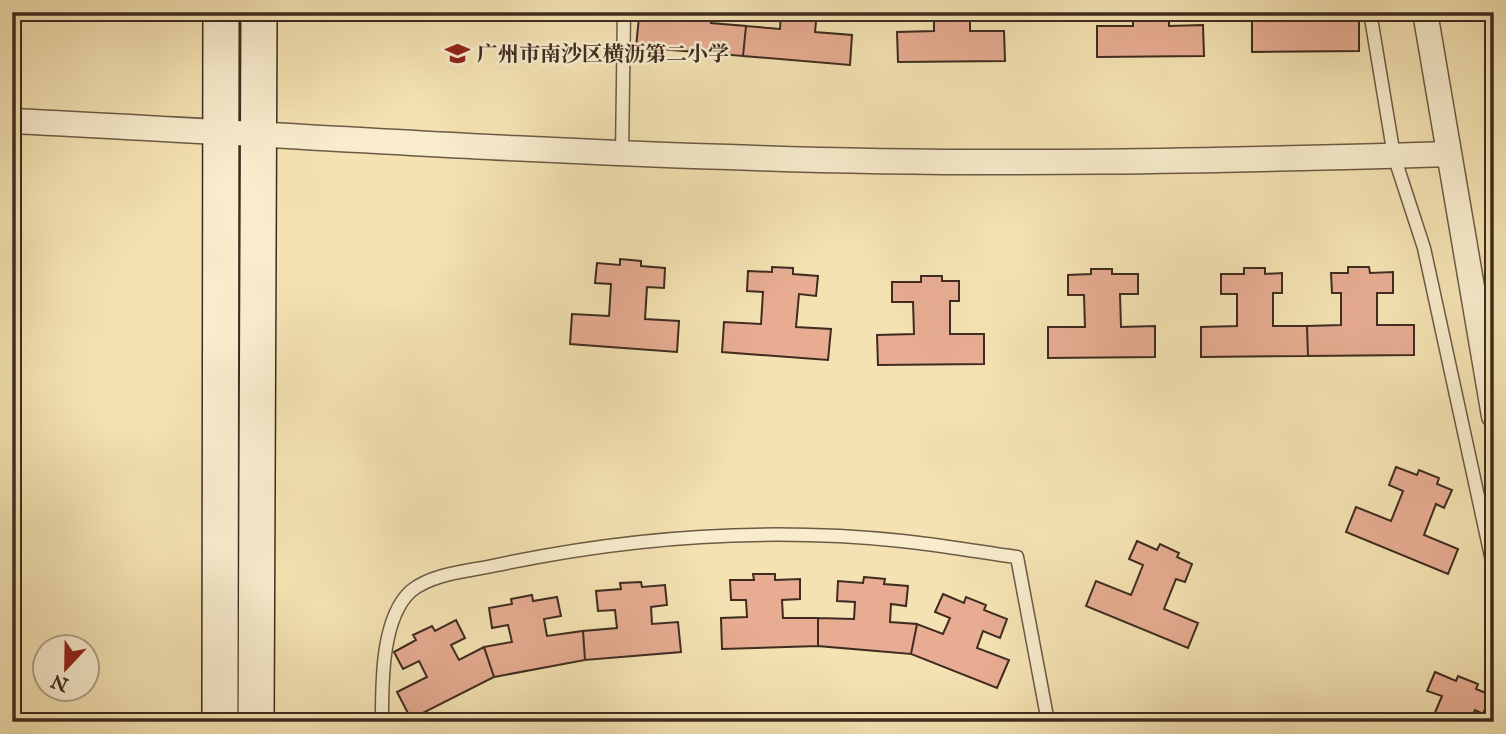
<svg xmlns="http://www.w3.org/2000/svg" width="1506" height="734" font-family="'IM FELL English','Noto Serif SC',serif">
  <rect width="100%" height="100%" fill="#f4e2b2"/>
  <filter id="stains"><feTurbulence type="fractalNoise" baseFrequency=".00286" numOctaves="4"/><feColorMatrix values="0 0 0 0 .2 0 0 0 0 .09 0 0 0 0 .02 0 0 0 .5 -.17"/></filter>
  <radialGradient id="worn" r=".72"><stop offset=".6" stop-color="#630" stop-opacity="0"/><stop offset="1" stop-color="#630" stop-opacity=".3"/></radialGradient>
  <!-- building -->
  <path fill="#e7ac92" stroke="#3e2c20" stroke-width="2" d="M356,12h227v8l-227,-4z
    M676,12h36l-1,11 35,3 -3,30 -107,-9 3,-30 36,3z
    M781,12h36l-2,20 37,3 -2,30 -107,-9 3,-30 34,3z
    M934,12h36v19h34l1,30 -107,1 -1,-30 37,-1z
    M1133,12h36v14l34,-1 1,31 -107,1v-31h36z
    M1289,12h36v9l34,-1v31l-107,1v-31h37z
    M620,259l21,2v5l24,2 -1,20 -17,-1 -2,32 34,2 -2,31 -107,-8 2,-30 37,2 2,-32 -16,-1 2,-20 23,2z
    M772,267l21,1v6l25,2 -2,20 -17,-2 -3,33 35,2 -3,31 -106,-8 2,-30 37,2 2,-32 -16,-1 1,-20 24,1z
    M1348,267h21l1,6 23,-1v21h-16v32h37v30l-106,1 -1,-30 34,-1v-32h-9l-1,-20h17z
    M1244,268h21v6l17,-1v20h-9v33h34l1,30 -107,1v-30l36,-1v-32h-16v-20h23z
    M1091,269h21v5h26v20h-18l1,33 34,-1v31l-107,1v-31h37l-1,-32h-16v-20l23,-1z
    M921,276h21v5h17v20h-9v33h34v30l-106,1 -1,-30 37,-1 -1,-32h-21v-20h29z
    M1396,467l21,8 2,-5 20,8 -2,6 15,6 -8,18 -8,-4 -12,31 34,14 -10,25 -102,-42 10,-25 35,14 12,-30 -14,-6z
    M1137,541l20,9 3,-6 19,9 -2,4 15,7 -7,18 -9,-3 -12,30 34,14 -10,25 -102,-42 10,-25 35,14 12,-30 -14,-6z
    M753,574h22v6l25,-1v20l-18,1 1,18h35v28l-96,3 -1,-31 26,-1 -1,-17h-15l-1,-20h24z
    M864,577l21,2 -1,5 24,2 -2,20 -15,-2 -1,18 27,2 -6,30 -93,-8v-28l36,1 1,-17 -18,-1 1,-20 25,2z
    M641,582l1,5 23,-2 2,20 -16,2 1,17 26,-2 3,30 -96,8 -2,-29 34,-3 -2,-18 -17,1 -2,-20 25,-2 -1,-6z
    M943,594l21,9 2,-6 20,8 -2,5 23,9 -7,19 -17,-7 -6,17 32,12 -12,28 -86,-34 6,-30 26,10 7,-16 -15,-6z
    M532,595l1,6 24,-4 4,19 -17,3 3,17 36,-5 2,29 -91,17 -10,-30 28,-5 -4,-17 -16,3 -3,-20 23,-4 -1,-5z
    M456,620l9,18 -14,7 8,15 25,-13 10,30 -83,42 -14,-27 30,-15 -8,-16 -16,8 -9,-17 22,-12 -3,-5 19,-9 3,5z
    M1435,672l21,9 2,-5 20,8 -2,5 15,6 -8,19 -8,-4 -5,12h-39l11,-26 -15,-5z"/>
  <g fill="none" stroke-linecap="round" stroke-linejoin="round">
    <defs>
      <path id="lane" d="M1370,12l24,144 30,92 70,322
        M622,154l2,-142
        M382,722c0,-38 -1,-104 29,-131 22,-18 59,-20 86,-26 131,-28 270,-38 405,-24 38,4 77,11 115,16l31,165"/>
      <path id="street" d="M1425,12l69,404
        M12,121c248,12 496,30 744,37 231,8 462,3 693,-4"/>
      <path id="secondary" d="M220,722l1,-710
        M256,722l3,-710"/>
    </defs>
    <!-- lane casing -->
    <use href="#lane" stroke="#6c5a44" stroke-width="15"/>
    <!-- street casing -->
    <use href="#street" stroke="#6c5a44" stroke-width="27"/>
    <!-- secondary casing -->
    <use href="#secondary" stroke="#3e2c20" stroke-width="38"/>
    <!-- lane -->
    <use href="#lane" stroke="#f8eccd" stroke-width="12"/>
    <!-- street -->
    <use href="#street" stroke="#f8eccd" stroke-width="24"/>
    <!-- secondary -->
    <use href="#secondary" stroke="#f8eccd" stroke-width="35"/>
  </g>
  <!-- icons -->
  <defs>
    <symbol id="school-bare" viewBox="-9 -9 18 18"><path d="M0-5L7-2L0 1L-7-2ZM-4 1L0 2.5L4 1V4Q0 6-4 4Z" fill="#8f2418" stroke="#f8eccd" stroke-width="2.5" paint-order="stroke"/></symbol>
  </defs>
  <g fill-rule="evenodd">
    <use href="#school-bare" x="440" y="36" width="35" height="35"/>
  </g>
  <g text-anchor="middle" stroke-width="5" stroke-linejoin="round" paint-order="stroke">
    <!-- poi labels -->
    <g font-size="21" font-weight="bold" fill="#3e2c20" stroke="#f8eccd" text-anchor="start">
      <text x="477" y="61">广州市南沙区横沥第二小学</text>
    </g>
  </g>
  <!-- margin -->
  <rect width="1506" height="734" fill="none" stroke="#f4e2b2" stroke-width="42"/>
  <rect x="14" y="14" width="1478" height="706" fill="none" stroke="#3e2c20" stroke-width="3.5"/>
  <rect x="21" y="21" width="1464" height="692" fill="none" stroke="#3e2c20" stroke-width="2"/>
  <!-- north arrow -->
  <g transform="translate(66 668) rotate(202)"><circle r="33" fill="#f8eccd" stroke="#ae9f88" stroke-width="2"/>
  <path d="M0-5L12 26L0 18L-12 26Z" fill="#8f2418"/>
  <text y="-10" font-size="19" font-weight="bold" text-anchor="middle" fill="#3e2c20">N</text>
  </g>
  <rect width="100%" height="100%" filter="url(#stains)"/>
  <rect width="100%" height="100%" fill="url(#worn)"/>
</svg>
